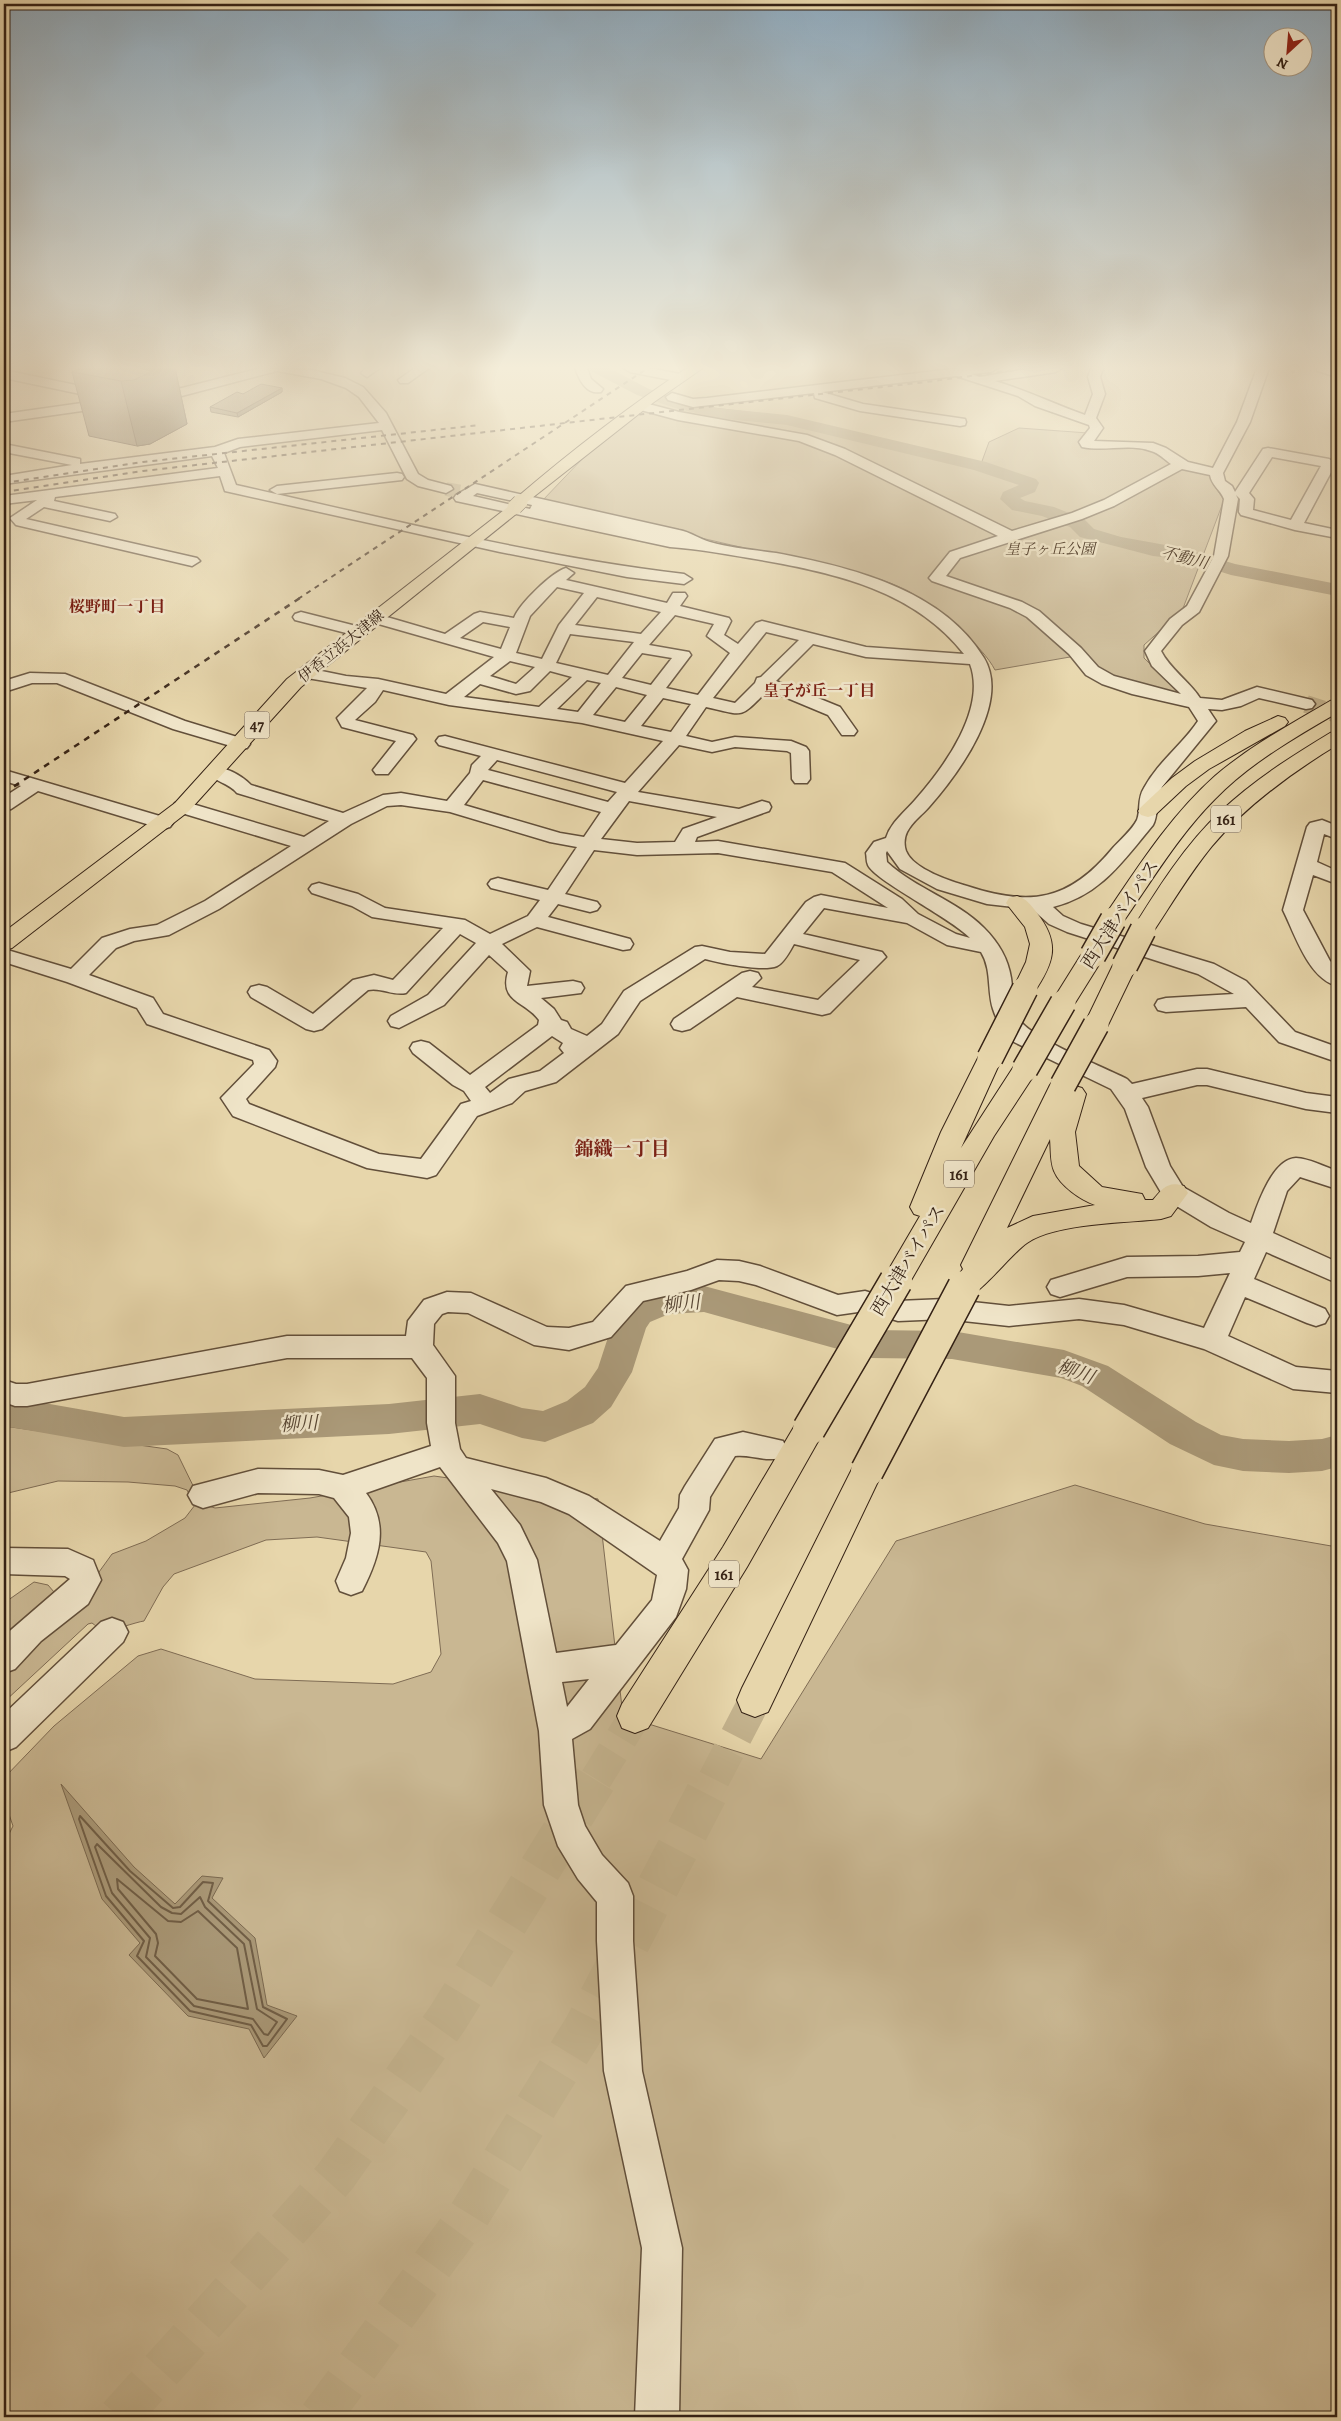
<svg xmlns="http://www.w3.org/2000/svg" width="1341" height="2421" font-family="Alegreya,'Noto Serif JP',serif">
  <rect width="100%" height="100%" fill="#e7d6ab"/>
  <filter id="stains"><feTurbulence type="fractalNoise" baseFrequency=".004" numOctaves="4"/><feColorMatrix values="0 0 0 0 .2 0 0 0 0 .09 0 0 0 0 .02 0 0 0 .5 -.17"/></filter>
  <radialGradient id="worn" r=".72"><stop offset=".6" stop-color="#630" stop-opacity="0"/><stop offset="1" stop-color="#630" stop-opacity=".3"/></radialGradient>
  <!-- green -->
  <path fill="#c9b792" stroke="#7f6c54" d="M658,396l30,9 85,10 208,49 8,-22 30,-14 69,5 -8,11 24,5 25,-3 21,2 22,16 38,10 3,10 11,16 -42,111 -38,34v13l39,38 -68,-18 -45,-21 -75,13c-12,-24 -58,-62 -82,-76 -9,-6 -21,-10 -31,-14l-340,-79 44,-46z
    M4,1426l163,23 11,6 24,49 13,4 95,-10 124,-22 164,23 25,217 138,43 135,-218 179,-56 130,39 132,23v870h-1333v-573l9,-18 -9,-26v-22l50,-52 84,-70 23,-7 94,30 138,5 38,-12 10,-18 -10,-93 -5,-9 -109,-15 -51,3 -92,34 -11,13 -19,34c-8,1 -35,11 -41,10 -4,-2 -8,-6 -11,-8l-4,1 -84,78v-33l38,-37 44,-30 9,-10 4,-20 13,-18 34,-13 39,-23 10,-13 -8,-15 -12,-4 -47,-4 -70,-1 -54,13z
    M34,1582l14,3 6,7v7l-50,46v-42z"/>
  <!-- water -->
  <path fill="#aa9978" stroke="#7b6950" d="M61,1784l73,83 41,37 27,-28 21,2 -11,20 43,40 12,67 30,11 -33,42 -15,-29 -61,-13 -59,-61 11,-12 -38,-44z"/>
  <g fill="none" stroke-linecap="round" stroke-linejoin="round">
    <!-- shore -->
    <path stroke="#705e46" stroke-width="2" d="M80,1816l50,55 43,37 7,-1 23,-25 10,1 -5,18 42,40 13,66 24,12 -20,27h-4l-12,-21 -61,-14 -53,-55 7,-15 -38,-45 -27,-77z
      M97,1844l64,63 11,6 9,1 19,-17 5,10 39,37 13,65 20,13 -9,13 -4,-1 -11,-15 -59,-13 -48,-49 4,-19 -38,-45 -17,-46z
      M117,1879l51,42 13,1 17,-11 39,37 11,61 -51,-10 -42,-43 3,-13 -2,-9 -38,-45z"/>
    <!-- river -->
    <path fill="#aa9978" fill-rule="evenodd" d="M589,368h20l40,21 36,12 32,7 70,7 199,47 50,17 3,4 -4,9 -15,6 5,3 29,6 30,12 10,10 27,8 61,11 53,16 102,20v12l-106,-21 -51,-16 -27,-3 -73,-19 -10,-10 -28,-11 -30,-6 -12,-11 3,-7 16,-7 -45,-15 -187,-45 -70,-7 -42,-10 -38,-13 -46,-24z
      M704,1286l166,44 82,1 112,19 44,16 88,56 25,13 22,4 46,2 33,-2 15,-4v32l-15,4 -33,2 -46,-2 -29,-6 -44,-21 -88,-58 -21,-8 -109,-19 -82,-1 -166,-46 -35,2 -19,8 -4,6 -14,44 -21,35 -18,16 -48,19 -23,-4 -42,-14 -91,10 -265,13 -120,-21v-30l120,21 265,-13 91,-10 42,14 21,3 24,-10 18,-14 13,-19 15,-46 13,-18 39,-16z"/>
    <!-- minor-tunnel-far1 -->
    <path stroke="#c3b28d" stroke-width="14" stroke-dasharray="14 7" stroke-linecap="butt" d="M446,489l26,5"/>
    <!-- minor-tunnel -->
    <path stroke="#c3b28d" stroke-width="18" stroke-dasharray="18 9" stroke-linecap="butt" d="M1306,704l31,10"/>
    <!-- highway-tunnel-far1 -->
    <path stroke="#c3b28d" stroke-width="32" stroke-dasharray="32 16" stroke-linecap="butt" d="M596,1779l39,-63
      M714,1779l41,-79"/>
    <!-- highway-tunnel -->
    <path stroke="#c3b28d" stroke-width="42" stroke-dasharray="42 21" stroke-linecap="butt" d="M119,2417l216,-240 112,-158 150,-242
      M320,2417l149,-202 116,-188 130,-250"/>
    <defs>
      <path id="minor" d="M261,368l50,2 34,8 18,9 23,26 32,61 10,6 23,6 2,3 -7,4 -28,-7 -11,-7 -25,-49 -142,17 -16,6 12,32c149,33 297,71 448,89l8,5 -8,5 -57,-7 -127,-25 -275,-61 -5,-15 -165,21 -1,4 61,13 2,3 -7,4 -66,-14 -18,12 171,39 3,3 -8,5 -176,-41 -6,-7 27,-18 -33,4v-8l214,-28 -6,-12 -208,28v-8l68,-11 -68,-13v-8l76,15v5l135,-17 23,-8 141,-16 -20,-26 -13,-9 -25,-9 -44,-8 -103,27 -170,24v-8l170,-24z
        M366,368h14l-13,9 -6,-4z
        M415,368h14l-21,15h-8l-2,-3z
        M575,368h12l4,11 12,10 -2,3c-15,3 -22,-13 -26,-24z
        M624,368h25l36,7 2,3 -6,4 -51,-10z
        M961,368h36l-6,4 -20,2 9,3 52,-9h30l-6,4 -61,9c31,9 59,23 90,34l8,-21 -5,-17 3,-9h12l-3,9 5,17 -9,24 7,10 -9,13 59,2 13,5 22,14 25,6 24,-46 20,-54h12l-19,54 -27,51 2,8 7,5 3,6 28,-43 5,-1 61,11 7,4 -32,60 33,7v8l-42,-8 -54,-15 -2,-3 1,-13 -4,-4 2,4 -10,57 -29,56 -17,13 -21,26c9,18 28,30 39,47l22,2 35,-13 55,13 3,4 -3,4 -6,1 -47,-11 -18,8 -19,4 -14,-1 8,12 -54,66c-6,13 -4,30 -9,38 -30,36 -52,70 -100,82l10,9 18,8 133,40 32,17 49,51 42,15v15l-58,-20 -33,-35 -80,5 -8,-2 -3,-5 3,-5 8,-2 68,-4 -36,-20 -131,-42 -18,-8 -17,-15 -45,-5 -50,-15 -37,-20 -13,-18 -1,2 1,9c29,27 69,38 97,66 14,14 24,30 27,50 2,13 1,28 7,40 11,20 86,49 109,61l5,5 65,-15h10l99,24 31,4v16l-31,-4 -99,-24h-10l-55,13 6,9 22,59 13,21 46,26 22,10c6,-17 21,-64 45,-65 12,0 29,9 41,13v18l-37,-12 -13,14 -14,42 64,29v21l-71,-31 -12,27 71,30 4,7 -4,7 -9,3 -9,-3 -62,-26 -17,39 68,31 41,4v22l-44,-4 -89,-40 -80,-24 -45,-6 -70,7 -64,-7 -47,2 -33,-10 -28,4 -81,-30 -17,-4 -20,-1 -28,10 -48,11 -32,36 -42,13 -35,-5 -66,-32 -20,-1 -6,2 -8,10 -1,21 22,31v47l5,26 6,9 80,20 43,18 71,45 19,-33 1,-13 5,-9 30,-47 28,-7 40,9 4,8 -4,8c-16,6 -31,-3 -48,-1l-25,41 -1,13 -27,49 6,11 -2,19 -10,28 -86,112 -18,10 6,66 7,21 17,29 26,28 5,13v45l9,130 40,177 -3,169h-44l7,-169 -38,-177 -7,-130v-39l-19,-23 -20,-33 -14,-41 -5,-74 -32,-170 -9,-18 -58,-76 -74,26c24,32 13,65 -4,98l-11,4 -11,-4 -4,-10 10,-23 5,-25 -2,-16 -15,-19 -15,-4 -61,-1 -55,15 -10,-4 -5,-9 5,-9 65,-17 61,1 24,5 88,-29 -4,-23v-45l-15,-20h-125l-260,48h-12l-11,-4v-22l12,4h11l260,-48h119l2,-15 16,-21 23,-8 24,1 76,34 22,1 24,-6 33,-36 61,-15 30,-11 22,1 21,5 78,29 27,-4 33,10 47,-2 64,7 70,-7 45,6 80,23 26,-55 -32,3 -71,1 -67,20 -9,-3 -4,-7 4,-7 76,-23 71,-1 42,-4 5,-10 -34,-15 -46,-28 -19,-32 -21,-58 -14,-20 -97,-47c-9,-9 -17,-20 -21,-33 -6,-19 -1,-39 -12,-57l-34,-7 -40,-22 -83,-15 -21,26 79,18 4,5 -56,56 -8,2 -85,-18 -47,32 -8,2 -8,-2 -3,-5 3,-5 68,-46 8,-2 8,2 3,5 -9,9 66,13 42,-40 -66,-16c-4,7 -10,19 -17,22 -14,6 -57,-3 -72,-7l-65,42 -22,33 -62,48 -31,9 -13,12 -35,13 -41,59 -9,3 -60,-10 -134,-52 -12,-18 33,-34 -1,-4 -106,-36 -10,-16 -70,-26 -63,-20v-13l67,20 31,-31 28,-9 27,-4 48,-24 86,-55 -116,-35 -2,-4 2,-4h14l115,34 25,-16 -92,-28c-8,-10 -24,-12 -30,-21l3,-4c14,-3 31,7 41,17l92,28 40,-18 18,-2 46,8 23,-28 2,-8 9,-9 -42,-11 -3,-4 3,-4 6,-1 180,47 38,-42 -81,-18 -133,-18 -66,-15 -8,12 -20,18 58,15 3,4 -28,35h-12l-3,-4 23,-29 -54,-14 -5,-9 30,-30 -66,-11 -2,-4 2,-4 6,-1 39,8 32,3 68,15 48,-37 -126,-36 -2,-3 2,-3h12l65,19 29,-20 6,-2 34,6c5,-14 38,-46 52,-50l8,5 -8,7 101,23 6,-10h12l2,3 -7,10 49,12 2,3 -7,14 14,9 18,-21 6,-2 104,26 98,7c-49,-63 -128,-81 -203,-94 -31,-5 -60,-11 -91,-13l-214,-46 -2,-3 2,-3 19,-11 204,46c11,2 21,9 31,12 21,6 45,8 66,11 74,14 166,36 208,105 27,45 -26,116 -55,149 -7,8 -17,15 -22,25 -3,6 -3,13 -1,19 7,18 44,30 61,35 63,21 102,15 145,-37 7,-8 20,-19 25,-29 4,-10 0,-21 7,-32 14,-26 38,-43 54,-67l-9,-14 -57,-13 -30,-10 -16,-9 -17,-21 -42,-37 -17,-9 -78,-27 -3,-3 21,-26 48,-16 -163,-81 -36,-14 -121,-21 -41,-11 -2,-3 6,-4 38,10 128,23 38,14 167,82 60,-18 32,-13 67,-36c-6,-4 -12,-11 -20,-13 -22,-8 -46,1 -69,-4l-3,-5 11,-14 -1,-3 -54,-19 -17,-10 -62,-20 -134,16 41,12 102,15 1,3 -1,3 -5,1 -100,-15 -45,-13 -1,-5 -121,14 -25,-7 -2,-3 6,-4 21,6 14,-1zM1272,457l49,9 -30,54 -38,-10 1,-11 -5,-6zM1182,469l28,6c2,11 10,14 14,24l-10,57 -27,50 -17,13 -25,32 7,15 29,28 -67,-18 -16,-9 -17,-19 -42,-37 -17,-9 -76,-26 14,-18 122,-39 32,-13zM477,493l55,12 -2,4 -57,-13zM557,587l27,6 -25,32 -17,34 -26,-6 14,-37zM597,597l64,15 -20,22 -66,-9zM675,615l39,9 -7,12 23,17 -32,42 -32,-7 25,-33 -2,-3 -40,-7zM483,622l27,5 -9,22 -41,-11zM766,632l33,8 -38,37 -4,1 -2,5 -20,20 -22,-5zM570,634l64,8 -26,33 -52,-12zM813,644l53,13 104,7c17,45 -26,103 -54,135 -11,13 -25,23 -30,39l-12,4 -8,11c1,4 0,8 2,12 6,15 83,53 102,73l-14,-4 -38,-20 -16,-15 -57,-36 -127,-22 -23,1 2,-5 72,-26 2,-4 -2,-4 -7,-2 -23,8 -101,-17 41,-47 33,7 23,-5 52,4 4,2 1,26 3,4h12l3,-4 -1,-28 -3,-4 -15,-6 -56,-4 -23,5 -26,-6 20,-29c40,9 33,12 62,-17l60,25 14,20h12l3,-4 -17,-24 -64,-26zM642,653l30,5 -21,27 -29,-7zM510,661l25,6 -19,17 -26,-8zM550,671l22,6 -33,30 -75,-10 16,-13 36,10 14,-3zM587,680l14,3 -23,29 -21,-3zM616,687l31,8 -22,27 -32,-7zM663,698l28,6 -20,28 -30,-6zM497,760l120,32 -9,10 -120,-32zM483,780l118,32 -17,25 -24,-4 -96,-28zM629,801l88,16 -34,12 -8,13 -38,1 -36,-4zM401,805l49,7 100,30 27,5 -29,43 -50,-12 -7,2 -3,4 3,4 49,12 -12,16 -38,18 -25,-14 -80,-12 -27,-14 -39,-11 -7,2 -3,4 3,4 40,13 20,11 71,11 -50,52 -19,-5 -21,5 -40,34 -46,-27 -8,-2 -8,2 -3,5 3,5 55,32 8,2 8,-2 46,-39c13,-3 25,6 38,3l54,-59 16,9 -48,52 -37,21 -3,5 3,5 8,2 45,-23 45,-50 19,17c-9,30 17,29 31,48l-1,5 -68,50 -41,-32 -8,-2 -8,2 -3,5 3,5 40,32 11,6 7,10 -10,3 -40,55 -42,-5 -130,-50 -3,-5 29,-32 2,-6 -8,-11 -106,-36 -10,-16 -64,-23 27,-27 18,-7 35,-6 50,-26 132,-85 36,-18zM594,850l43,5 81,-2 114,19 56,36 -67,-13 -7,2 -8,5 -41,52 -35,-2 -28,-6 -7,1 -71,44 -22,33 -15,12 -16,-7 -4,-7 -6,-2 -7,-11 -13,-11 40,-5 3,-5 -3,-5 -8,-2 -46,5 3,-15 -28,-27 35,-17 86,23 7,-1 3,-5 -3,-5 -82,-22 10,-13 32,8 7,-2 3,-4 -3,-4 -32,-8zM552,1036l11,7 -3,5 4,5 -24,18 -31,8 -19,14 -5,-6zM491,1489l50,13 28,12 88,61 -5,25 -36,45 -60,8 -19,-93 -17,-35zM589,1679l-22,28 -5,-25z
        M1316,368l21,1v8l-19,-6z
        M4,370l105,22 6,4 -6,4 -105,-22z
        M397,473l5,1 2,3 -2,3 -125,14 -7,-4 7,-4z
        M301,612l63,16 2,3 -8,5 -63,-16 -2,-3 2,-3z
        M30,673l35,1 120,47 62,19 3,4 -3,4 -6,1 -68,-20 -116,-46h-25l-28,9v-11z
        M4,770l166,49 3,4 -3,4 -7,2 -125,-38 -27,18 -7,2v-14l17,-11 -17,-5z
        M1322,820l15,6v13l-13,-5 -7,28 20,9v13l-24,-9 -10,35 27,51 7,6v19c-29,-8 -42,-52 -54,-76l24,-83 3,-4z
        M4,1548l64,1 25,11 8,20 -13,24 -47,37 -26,28 -11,4v-37l66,-57 -5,-3 -61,-2z
        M112,1618l11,4 5,10 -5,10 -107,105 -12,5v-38l97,-92z"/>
      <path id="major" d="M687,368h16l-49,34 -132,104 -1,4 -220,177 -112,124 -177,137 -8,2v-18l171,-129 112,-124 226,-176 2,-4c55,-47 111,-91 172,-131z"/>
      <path id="highway" d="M1337,699v14c-43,25 -87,50 -122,86 -37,37 -64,83 -94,126l-8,2 -8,-2 -3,-5c34,-50 67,-103 113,-144 35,-30 76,-52 115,-75z
        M1278,716l7,2 3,4 -3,4 -76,43 -23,17 -31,29 -7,2 -7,-2 -3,-4 3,-4 31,-29 23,-17 50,-30z
        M1337,731v14c-46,28 -90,60 -125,101 -23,28 -41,59 -61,89l-8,2 -8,-2 -3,-5c26,-42 53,-85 89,-119 33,-31 71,-55 109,-78z
        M1017,896c10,3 14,9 20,17 24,31 17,50 -4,81l-8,3 -8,-3 -4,-5 13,-27 4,-18 -5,-17 -19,-24 3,-5z
        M1093,948l8,2 4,5 -30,48 -4,5 -8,3 -8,-3 -4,-5 30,-48 4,-5z
        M1125,958l8,2 4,5 -29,60 -3,6 -9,2 -9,-2 -3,-6 29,-60 4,-5z
        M990,1050l9,2 3,6 -41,90 55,-85 9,-2 9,2 4,6 -44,67 -88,153 -10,3 -10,-3 -4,-8 38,-65 -6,-2 -4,-7 31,-75 40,-80z
        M1063,1076l9,3 3,7 7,2 4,6 -11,38 4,34 23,21 40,7 3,6h8c10,-12 15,-19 31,-14l4,7 -17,23 -10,3c-35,4 -106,4 -134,24 -15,10 -49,54 -62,55 -4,0 -8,-2 -11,-3l-4,-8 13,-18 -2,-4 89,-180 4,-6zM1050,1139c1,10 0,23 4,32 6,15 27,29 41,34l-62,11 -26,12z
        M809,1416l11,4 5,9 -78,138 -99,161 -13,5 -13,-5 -5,-12 5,-12 101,-157 75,-127z
        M867,1457l11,4 5,10 -115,241 -13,5 -13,-5 -5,-12 5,-12 114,-227z"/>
    </defs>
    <!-- minor casing -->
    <use href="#minor" stroke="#624f3a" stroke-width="3"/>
    <!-- major casing -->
    <use href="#major" stroke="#352215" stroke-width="2"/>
    <!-- highway casing -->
    <use href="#highway" stroke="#352215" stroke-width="2"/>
    <!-- minor -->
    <use href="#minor" fill="#efe4c8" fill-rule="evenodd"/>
    <!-- major -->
    <use href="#major" fill="#e7d6ab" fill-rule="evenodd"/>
    <!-- highway -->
    <use href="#highway" fill="#e7d6ab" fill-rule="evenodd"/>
    <!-- rail-far1 -->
    <path stroke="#352215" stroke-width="2" stroke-dasharray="5 5" stroke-linecap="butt" d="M4,483l139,-21 337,-37
      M4,492l139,-21 783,-89 103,-14
      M298,599l350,-231"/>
    <!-- rail -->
    <path stroke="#352215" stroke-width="2.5" stroke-dasharray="6 6" stroke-linecap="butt" d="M4,793l296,-195"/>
    <defs>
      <path id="major-bridge" d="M515,507l5,-5"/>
      <path id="highway-bridge-far1" d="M1093,955l20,-35
        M1125,965l18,-35
        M990,1058l35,-69
        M1025,1069l38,-66
        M1063,1085l33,-60"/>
      <path id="highway-bridge" d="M809,1429l87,-148
        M867,1471l97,-184"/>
    </defs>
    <!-- major-bridge casing -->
    <use href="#major-bridge" stroke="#352215" stroke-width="16" stroke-linecap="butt"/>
    <!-- highway-bridge-far1 casing -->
    <use href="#highway-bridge-far1" stroke="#352215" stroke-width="28" stroke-linecap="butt"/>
    <!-- highway-bridge casing -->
    <use href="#highway-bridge" stroke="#352215" stroke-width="35" stroke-linecap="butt"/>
    <!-- major-bridge -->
    <use href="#major-bridge" stroke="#e7d6ab" stroke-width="15"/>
    <!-- highway-bridge-far1 -->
    <use href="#highway-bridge-far1" stroke="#e7d6ab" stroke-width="25"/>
    <!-- highway-bridge -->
    <use href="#highway-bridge" stroke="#e7d6ab" stroke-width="32"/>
  </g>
  <!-- wall -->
  <path fill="#7e6e55" stroke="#352215" d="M175,368l12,56 -37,20 -13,2 -48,-10 -17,-64z
    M282,388v4l-44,25 -27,-5 -1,-5 33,-13z"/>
  <!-- shaded-wall -->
  <path fill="#665a45" stroke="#352215" d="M158,368h17l12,56 -37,20 -13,2 -16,-65z
    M282,388v4l-44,25 -1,-4z"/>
  <!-- building -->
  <path fill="#928063" stroke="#352215" d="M80,368h78l-24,12 -13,1 -49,-9z
    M261,384l21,4 -45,25 -27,-6 27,-15 6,2z"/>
  <!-- sky -->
  <linearGradient id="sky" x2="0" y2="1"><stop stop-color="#8fa9bb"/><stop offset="0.52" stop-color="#f4edd9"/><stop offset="1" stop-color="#f4edd9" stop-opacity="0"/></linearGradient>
  <rect width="1341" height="707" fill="url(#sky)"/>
  <g text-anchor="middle" stroke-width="5" stroke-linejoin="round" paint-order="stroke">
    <!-- far-park labels -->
    <g font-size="15" font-style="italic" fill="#5a4734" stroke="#efe4c8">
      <text x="1050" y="554">皇子ヶ丘公園</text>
    </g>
    <!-- far-street labels -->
    <g font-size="15" fill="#352215" stroke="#efe4c8">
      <text transform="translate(341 646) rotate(-39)" y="5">伊香立浜大津線</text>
    </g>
    <!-- far-water labels -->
    <g font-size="16" font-style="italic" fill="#584633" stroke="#efe4c8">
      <text transform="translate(1185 557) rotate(14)" y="6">不動川</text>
    </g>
    <!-- far-neighbourhood labels -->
    <g font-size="16" font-weight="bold" fill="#7a1f14" stroke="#efe4c8">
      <text x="117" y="612">桜野町一丁目</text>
      <text x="819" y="696">皇子が丘一丁目</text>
    </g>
    <!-- shield labels -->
    <g fill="#efe4c8" stroke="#6d5c4b" stroke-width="1">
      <rect x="244.5" y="711.5" width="25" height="27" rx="4"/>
      <rect x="1211" y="805.5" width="30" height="27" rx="4"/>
      <rect x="944" y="1160.5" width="30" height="27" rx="4"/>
      <rect x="709" y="1560.5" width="30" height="27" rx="4"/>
    </g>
    <g font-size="16" font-weight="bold" fill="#352215">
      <text x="257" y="731">47</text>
      <text x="1226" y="825">161</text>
      <text x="959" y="1180">161</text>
      <text x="724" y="1580">161</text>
    </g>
    <!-- street labels -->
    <g font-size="18" fill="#352215" stroke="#efe4c8">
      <text transform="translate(1120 914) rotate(-57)" y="6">西大津バイパス</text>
      <text transform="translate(908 1260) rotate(-59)" y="6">西大津バイパス</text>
    </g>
    <!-- neighbourhood labels -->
    <g font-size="19" font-weight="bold" fill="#7a1f14" stroke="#efe4c8">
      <text x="622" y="1155">錦織一丁目</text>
    </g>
    <!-- water labels -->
    <g font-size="19" font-style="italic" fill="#584633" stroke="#efe4c8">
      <text transform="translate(681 1303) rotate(-6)" y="7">柳川</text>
      <text transform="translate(1076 1371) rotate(20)" y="7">柳川</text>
      <text transform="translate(299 1423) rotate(-3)" y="7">柳川</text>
    </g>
  </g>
  <!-- margin -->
  <rect width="1341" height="2421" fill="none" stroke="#e7d6ab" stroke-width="20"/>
  <rect x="5" y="5" width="1331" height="2411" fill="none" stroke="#352215" stroke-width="2.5"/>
  <rect x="10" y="10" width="1321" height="2401" fill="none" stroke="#352215"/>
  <!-- north arrow -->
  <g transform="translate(1288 52) rotate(206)"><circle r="24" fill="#efe4c8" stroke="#a59680"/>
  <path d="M0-4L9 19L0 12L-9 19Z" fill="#8f2418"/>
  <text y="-8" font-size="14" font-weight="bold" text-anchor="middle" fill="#352215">N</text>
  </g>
  <rect width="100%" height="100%" filter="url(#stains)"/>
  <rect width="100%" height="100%" fill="url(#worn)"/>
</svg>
